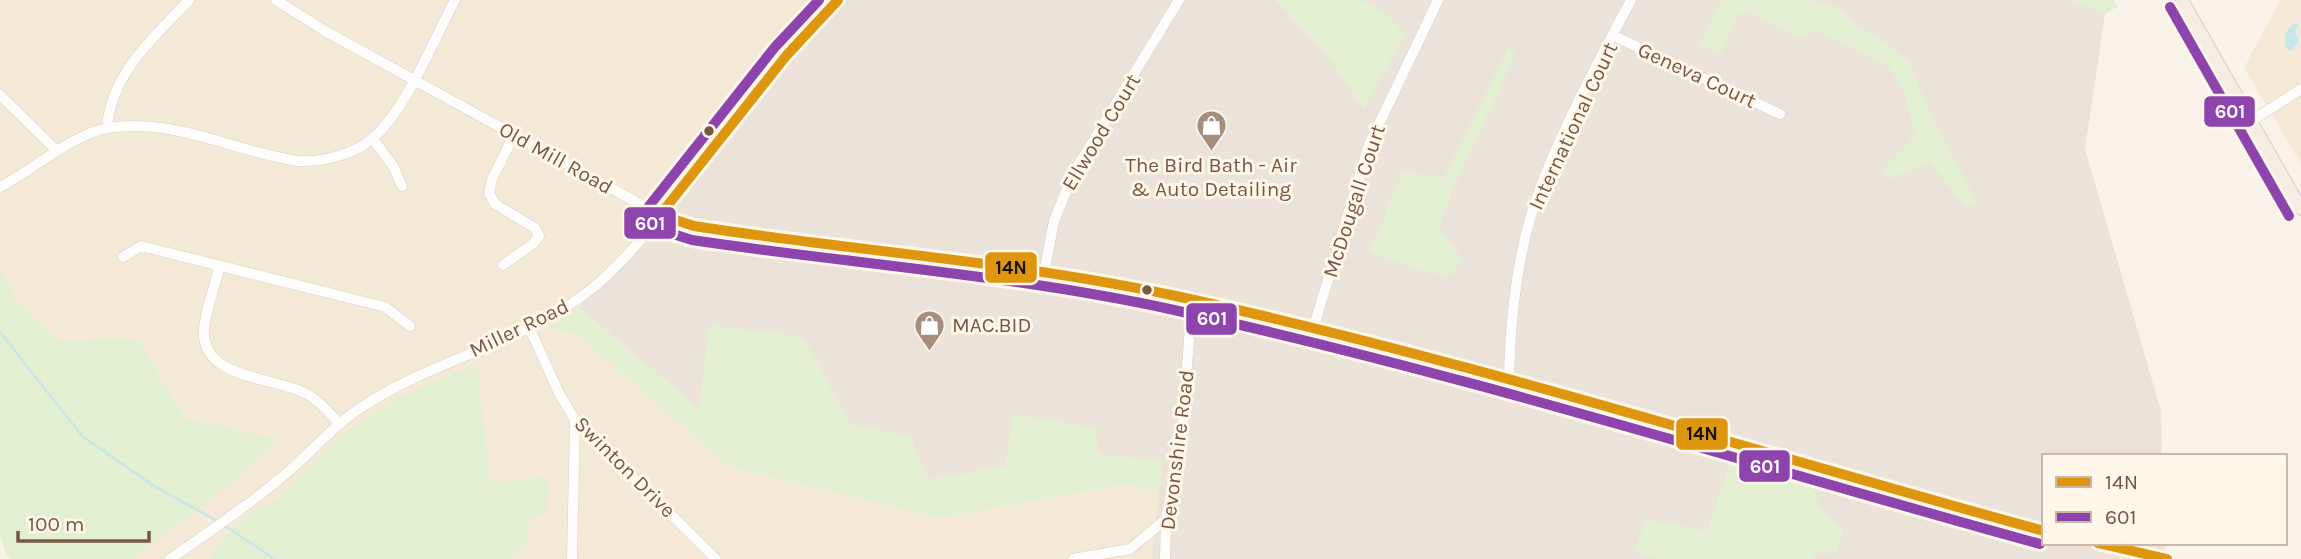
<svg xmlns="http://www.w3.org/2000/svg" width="2301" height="559" font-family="Karla,sans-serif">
  <rect width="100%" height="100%" fill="#f8f2e8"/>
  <!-- residential -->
  <path fill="#f4e8d7" d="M0,0h827l-168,213 -80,95 -29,18 26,8 153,132 210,52 187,-34 34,8 -8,67h-1020l79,-59 10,-72 -37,-10 -45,-79 -79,2 -43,-40 -17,-37z
    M2280,0h21v164l-57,-96z"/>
  <!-- industrial -->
  <path fill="#ebe2d9" d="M827,0h1245l33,14 -20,135 76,262 1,45h-118v87h120l1,16h-1013l10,-98 -157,5 -76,14 -19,-43 -60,-12 -47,-88 -104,72 -120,-101 80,-95z"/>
  <!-- green -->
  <path fill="#e2efd1" d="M1275,0h87l25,14 18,20 -41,75 -36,-53z
    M1721,0h90l13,6h14l17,19 33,19 21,19 26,60 43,81 -12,3 -36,-44 -41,16 -6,-10 33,-34 -13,-46 -15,-23 -72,-35 -18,7 -51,-27 -9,4 -17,38 -21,-8z
    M2072,0h42l3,7 -12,7z
    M1508,48l8,5 -63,136 -14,39 23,30 -11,17 -27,-3 -54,-20 32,-80 42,6z
    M0,264l17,37 43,40 79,-2 45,79 95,22 -68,60 -79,59h-121l-5,-4 -6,-22z
    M579,308l120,101 10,-84 94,12 47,88 60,12 19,43 76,-14 8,-52 83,14 3,26 63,6 -2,32 -34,-8 -187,34 -210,-52 -153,-132 -27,-7z
    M477,368l13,115 59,-7 -2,37 -17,5 -3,26 -13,8v7h-304l8,-15 31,-30 30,-16 53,-56 68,-45 52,-23z
    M1732,456l79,22 8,29 24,23 -7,24 -20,-1 -3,6h-156l-22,-7 10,-33 62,12z"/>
  <!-- water -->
  <path fill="#c8e6e9" d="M2294,23l4,2 -3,7 4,10 -9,9 -5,-4v-13z"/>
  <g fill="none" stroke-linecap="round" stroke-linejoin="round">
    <!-- stream -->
    <path stroke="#c8e6e9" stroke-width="2.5" d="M0,332l82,104 72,50 65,36
      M225,526l50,33"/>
    <defs>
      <path id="minor" d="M276,0l49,31 335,184c66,21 136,28 204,36 104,13 209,22 311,45 293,64 579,157 869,235
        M1614,36l166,78
        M0,95l56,55
        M2250,122l51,-33
        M107,128c4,-55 46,-89 82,-128
        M373,139l20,27 9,20
        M0,187c31,-16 73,-53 108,-59 66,-11 127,24 190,33 24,1 56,-6 75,-23 33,-28 61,-99 82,-138
        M123,257l18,-11 244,61 25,19
        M220,265c-5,21 -14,43 -16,64 -4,51 73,48 103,65 13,7 22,19 32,29
        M503,265l31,-22 5,-7 -4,-8 -40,-24 -6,-11 3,-14 22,-44
        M1044,273l10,-52 20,-49 105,-172
        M529,327l30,66 16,27 141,139
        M1313,329l56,-184 69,-145
        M1509,380c1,-55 7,-115 23,-168 21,-67 66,-150 99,-212
        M2097,543l70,16
        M170,559c40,-28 82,-56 119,-88 25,-22 47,-48 76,-66 72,-47 163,-63 230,-119 36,-30 65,-70 94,-107 49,-61 95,-122 149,-179
        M572,559l3,-139
        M1073,559l57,-10 36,-30
        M1165,559l1,-40 16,-86 10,-133"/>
      <path id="major" d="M2182,0l119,209"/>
    </defs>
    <!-- minor casing -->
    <use href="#minor" stroke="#d9cfc6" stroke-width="11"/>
    <!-- major casing -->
    <use href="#major" stroke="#dacfc7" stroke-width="14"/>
    <!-- minor -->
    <use href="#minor" stroke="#fefdfc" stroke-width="10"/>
    <!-- major -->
    <use href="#major" stroke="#f3ede4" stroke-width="12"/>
    <defs>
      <path id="bus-1" d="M660,215l34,11c160,25 324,36 482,70 293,64 579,156 868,235
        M660,215l126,-159 52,-56
        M2098,543l69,16"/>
      <path id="bus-2" d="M819,0l-44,47 -126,159 -3,12 8,10 38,12c160,24 323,35 482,70 292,64 578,155 866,234
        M2170,7l119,209"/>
    </defs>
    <!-- bus-1 casing -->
    <use href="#bus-1" stroke="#fff7ea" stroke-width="16"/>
    <!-- bus-2 casing -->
    <use href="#bus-2" stroke="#fff7ea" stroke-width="16"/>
    <!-- bus-1 -->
    <use href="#bus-1" stroke="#de960e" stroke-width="10"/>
    <!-- bus-2 -->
    <use href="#bus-2" stroke="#8e44ad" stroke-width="10"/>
  </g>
  <!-- icons -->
  <defs>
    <symbol id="shop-pin" viewBox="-11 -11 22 30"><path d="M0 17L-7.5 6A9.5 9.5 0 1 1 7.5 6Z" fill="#a58e7e" stroke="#fff7ea"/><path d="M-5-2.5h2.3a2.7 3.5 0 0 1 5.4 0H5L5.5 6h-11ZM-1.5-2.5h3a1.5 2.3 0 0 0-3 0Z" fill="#fff"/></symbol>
  </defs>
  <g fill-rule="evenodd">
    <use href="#shop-pin" x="1194" y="108" width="35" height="47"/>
    <use href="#shop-pin" x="912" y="308" width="35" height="47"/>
  </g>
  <!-- markers -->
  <g fill="#785845" stroke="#fff7ea" stroke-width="2.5">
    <circle cx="709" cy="131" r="6"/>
    <circle cx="1147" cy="290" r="6"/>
  </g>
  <g text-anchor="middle" stroke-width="6" stroke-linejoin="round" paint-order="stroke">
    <!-- street labels -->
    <g font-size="21" fill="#785845" stroke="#fff7ea">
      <text transform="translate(1697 75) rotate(25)" y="7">Geneva Court</text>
      <text transform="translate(1573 126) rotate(-65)" y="7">International Court</text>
      <text transform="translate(1101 132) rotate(-59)" y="7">Ellwood Court</text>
      <text transform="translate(556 158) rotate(29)" y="7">Old Mill Road</text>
      <text transform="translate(1354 201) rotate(-72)" y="7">McDougall Court</text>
      <text transform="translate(519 328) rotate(-26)" y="7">Miller Road</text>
      <text transform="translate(1177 450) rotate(-83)" y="7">Devonshire Road</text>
      <text transform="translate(625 467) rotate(45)" y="7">Swinton Drive</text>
    </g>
    <!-- poi labels -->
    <g font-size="21" fill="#785845" stroke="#fff7ea">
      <text x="1211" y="172">The Bird Bath - Air<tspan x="1211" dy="24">&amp; Auto Detailing</tspan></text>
      <text x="952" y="332" text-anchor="start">MAC.BID</text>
    </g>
  </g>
  <g stroke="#fff7ea" stroke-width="2.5">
    <rect x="2203" y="95" width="53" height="33" rx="7" fill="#8e44ad"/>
    <rect x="623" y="206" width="54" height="34" rx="7" fill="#8e44ad"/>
    <rect x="984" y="251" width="54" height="33" rx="7" fill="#de960e"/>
    <rect x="1185" y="302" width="53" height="34" rx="7" fill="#8e44ad"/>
    <rect x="1675" y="417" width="54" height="34" rx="7" fill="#de960e"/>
    <rect x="1738" y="449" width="53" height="34" rx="7" fill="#8e44ad"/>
  </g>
  <g font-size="19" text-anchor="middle" font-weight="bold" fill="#fff">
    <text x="2230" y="118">601</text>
    <text x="650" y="230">601</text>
    <text x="1212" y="325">601</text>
    <text x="1765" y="473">601</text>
  </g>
  <g font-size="19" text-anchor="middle" font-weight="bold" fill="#111">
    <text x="1011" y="274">14N</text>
    <text x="1702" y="440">14N</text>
  </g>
  <!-- legend -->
  <rect x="2042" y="454" width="245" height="91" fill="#fff7ea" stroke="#c9b7a8" stroke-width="2"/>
  <rect x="2056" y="477" width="35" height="10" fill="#de960e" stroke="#c9b7a8" stroke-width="2"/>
  <text x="2105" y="489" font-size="21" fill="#785845">14N</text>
  <rect x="2056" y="512" width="35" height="10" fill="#8e44ad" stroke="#c9b7a8" stroke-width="2"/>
  <text x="2105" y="524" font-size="21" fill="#785845">601</text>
  <!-- scale -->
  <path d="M18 531v10h131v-10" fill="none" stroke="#785845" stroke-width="3.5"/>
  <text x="28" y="531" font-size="21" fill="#785845" stroke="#fff7ea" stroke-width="5" paint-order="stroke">100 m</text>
</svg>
